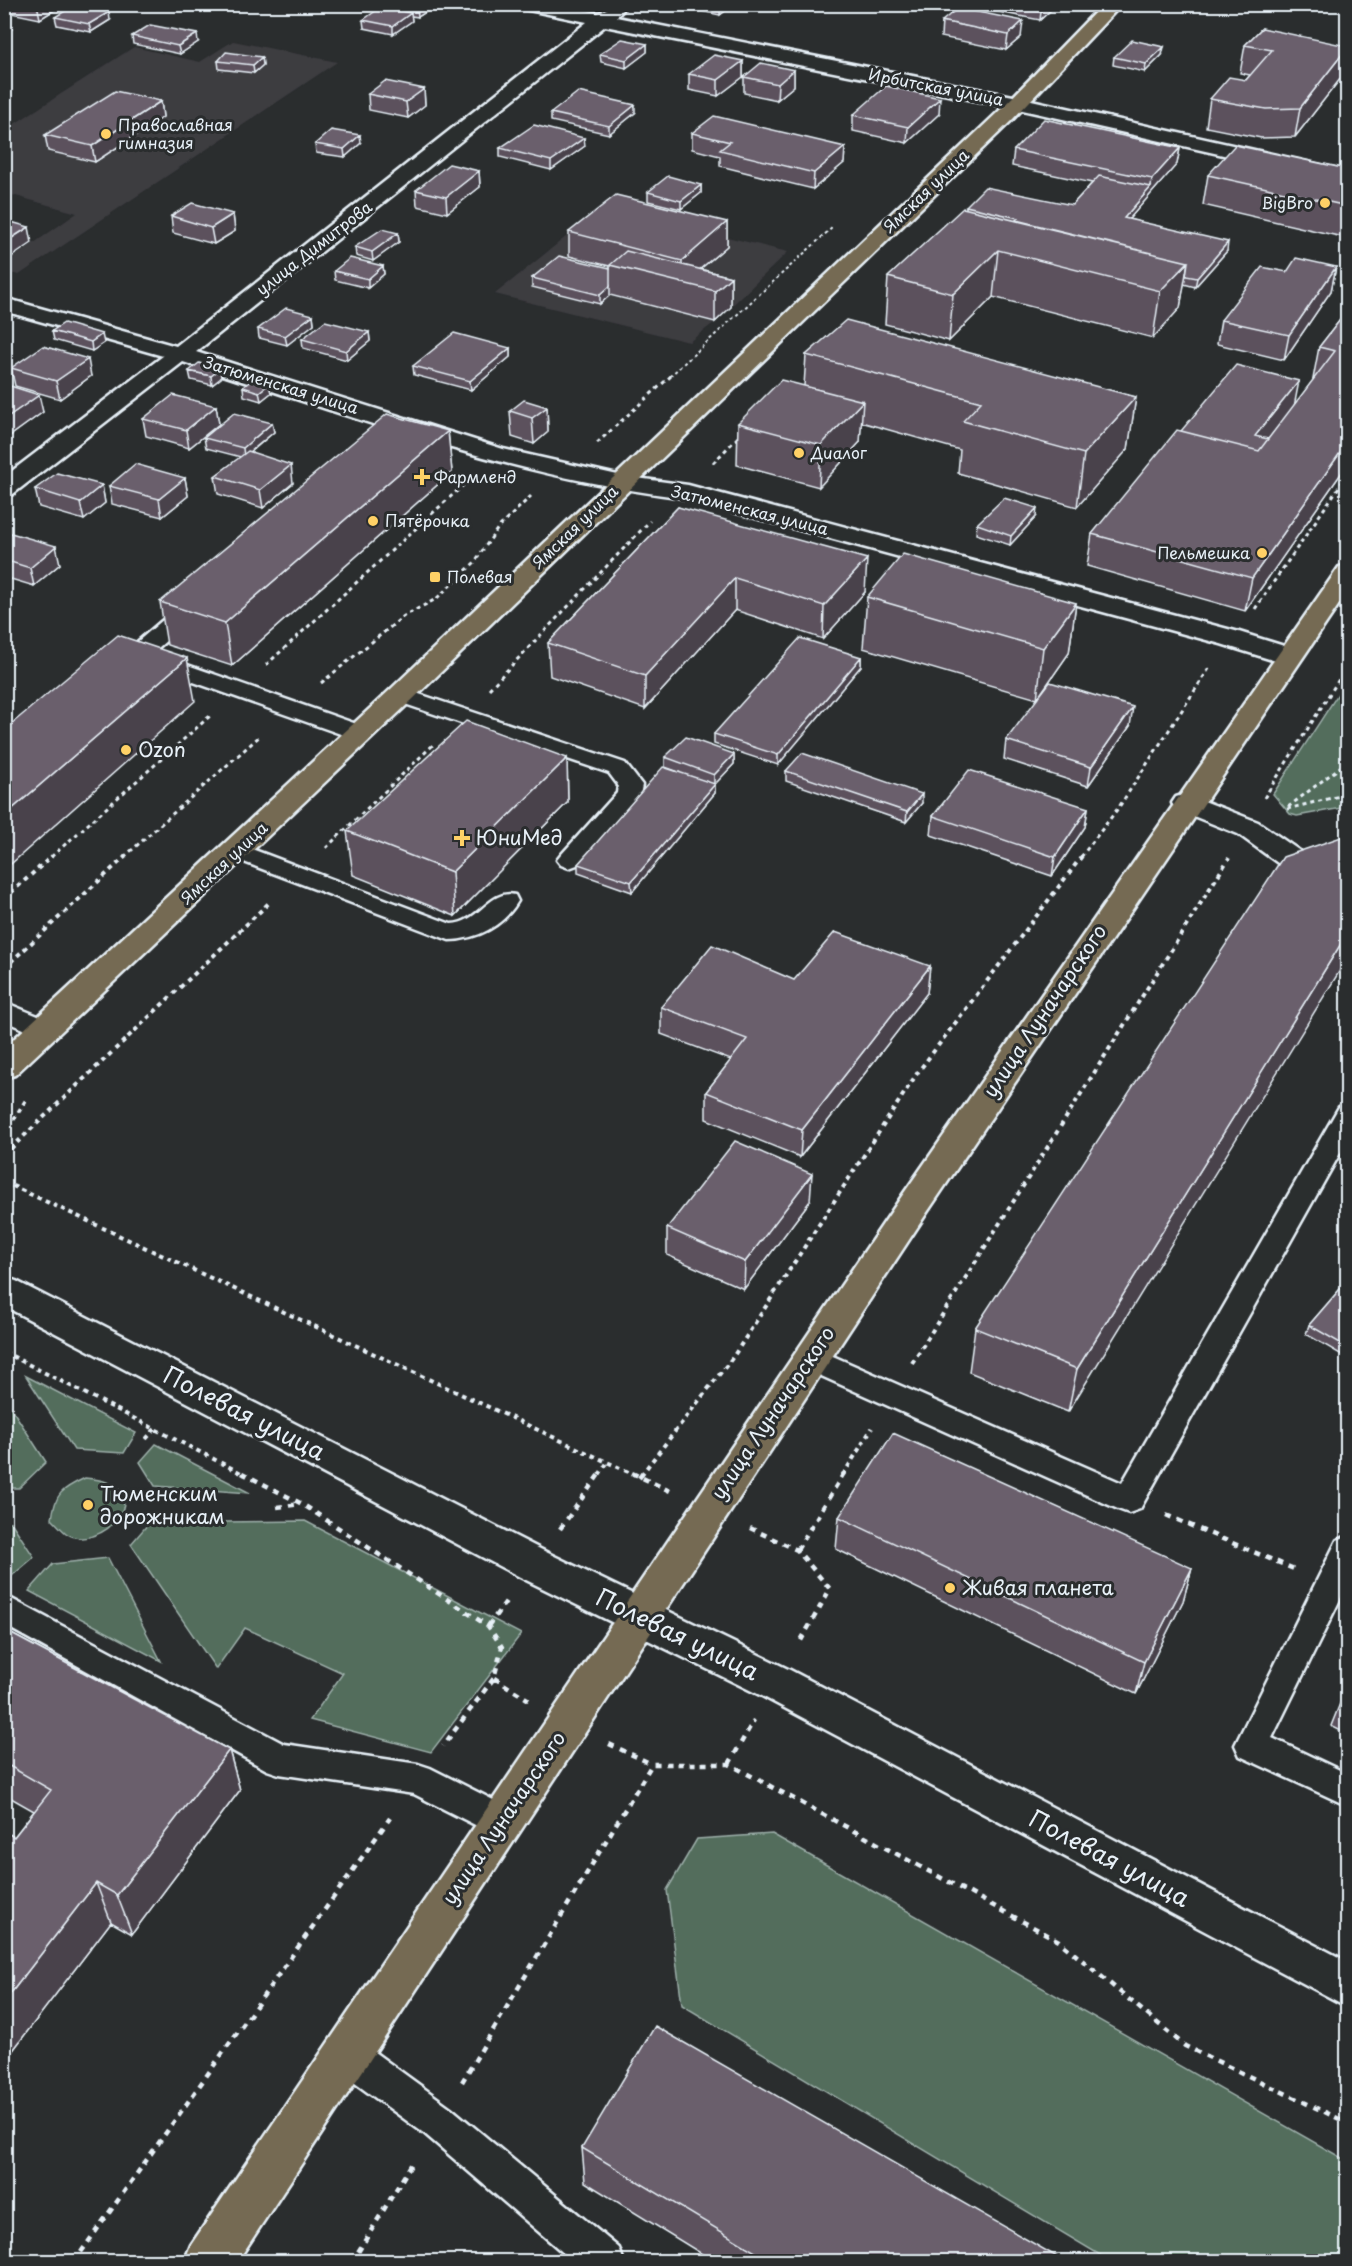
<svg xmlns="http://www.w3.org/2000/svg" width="1352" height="2266" font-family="'Playpen Sans',sans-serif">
  <rect width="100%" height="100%" fill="#2a2d2e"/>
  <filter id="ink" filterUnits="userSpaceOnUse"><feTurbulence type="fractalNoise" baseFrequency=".0167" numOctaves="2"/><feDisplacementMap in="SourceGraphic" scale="12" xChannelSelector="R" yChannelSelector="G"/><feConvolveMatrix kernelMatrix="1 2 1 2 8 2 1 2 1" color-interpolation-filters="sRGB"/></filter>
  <g filter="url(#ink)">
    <!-- built -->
    <path fill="#3d3c41" d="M233,41l104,21 -318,213 -14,-3 -1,-8 73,-51 -72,-20v-63l129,-83 66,15z
      M603,207l185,45 -73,70 -26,20 -194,-48z"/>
    <!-- green -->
    <path fill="#526d5c" stroke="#9dafaa" stroke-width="1.5" d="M1347,680v127l-50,9 -7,-2 -17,-20z
      M26,1376l110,57 -12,20 -50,-3z
      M4,1397l42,65 -27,26h-14z
      M156,1444l94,49 -95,-7 -15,-24z
      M85,1478c82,6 14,79 -19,55 -5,-4 -10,-10 -14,-14 3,-26 10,-30 33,-41z
      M305,1521l216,113 -90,118 -121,-32 33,-47 -98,-45 -29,41 -85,-125 18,-21z
      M4,1522h7l23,35 -27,23 -3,-1z
      M108,1558l53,103 -132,-70 24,-27z
      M772,1834l575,327v100h-237l-428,-256 -15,-115 30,-51z"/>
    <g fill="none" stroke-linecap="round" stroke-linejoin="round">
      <defs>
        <path id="service" d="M193,600l8,1 3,5 -3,5 -56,48 -8,2 -8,-2 -3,-5 3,-5 56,-48z
          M156,654l212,74 3,5 -3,5 -8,2 -8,-2 -204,-72 -3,-5 3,-5z
          M401,688l224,75 17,22 -2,10 -63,70 -8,3 -8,-3 -4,-5 4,-5 56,-62 1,-8 -9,-12 -216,-73 -3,-5 3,-5z
          M236,843l215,81c29,-1 38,-35 64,-29l3,6c-15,25 -40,38 -69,39l-221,-84 -4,-5 4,-5z
          M4,1002l51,21 4,6 -4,6 -9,3 -42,-17z
          M1348,1105v34l-208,370 -11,4 -11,-4 -319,-143 -5,-8 5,-8 10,-4 10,4 303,133 217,-376z
          M1348,1536v47l-76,155 76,36v32l-108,-50 -5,-11 102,-205z
          M4,1595l280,149 134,20 12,4 83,42 5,11 -5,11 -12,5 -12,-5 -75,-38 -135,-20 -12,-4 -263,-145z
          M346,2036l13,5 92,67 168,140 5,14h-50l-149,-128 -92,-67 -6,-13 6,-13z"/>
        <path id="minor" d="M515,4h38l45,9 16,-8 6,1 3,4 -7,7 402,80 330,74v12l-330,-74 -413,-83 -409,326 307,97 119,27 66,9 551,147 58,18 4,6 -4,6 -9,2 -9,-2 -58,-18 -543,-147c-170,-21 -332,-83 -495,-135l-170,132 -9,2v-19l159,-121 -159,-45v-13l172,48 411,-324 -63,-13z
          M1186,794l72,28 49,34 41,-12v19l-45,13 -10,-2 -55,-40 -62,-25 -4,-6 4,-6z"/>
        <path id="tertiary" d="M4,1277l12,4 532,272 242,117 558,292v45l-586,-311 -242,-119 -516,-271z"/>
        <path id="primary" d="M1103,4h19l-111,117 -600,580 -396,374 -11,3v-30l387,-359 606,-576z
          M1348,564v27l-420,620 -691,1051h-53l7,-17 713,-1052 435,-626z"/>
      </defs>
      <!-- service casing -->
      <use href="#service" stroke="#e8f1f8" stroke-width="5"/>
      <!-- minor casing -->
      <use href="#minor" stroke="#e8f1f8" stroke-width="5"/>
      <!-- tertiary casing -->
      <use href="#tertiary" stroke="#e8f1f8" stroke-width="5"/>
      <!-- primary casing -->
      <use href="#primary" stroke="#e8f1f8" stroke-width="5"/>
      <!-- path-far3 -->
      <path stroke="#e8f1f8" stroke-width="2" stroke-dasharray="3 3" stroke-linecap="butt" d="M670,376l163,-149"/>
      <!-- path-far2 -->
      <path stroke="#e8f1f8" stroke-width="3" stroke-dasharray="4 4" stroke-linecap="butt" d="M597,443l75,-68
        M713,463l28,-29
        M1255,609l93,-135
        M266,665l203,-185
        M321,683l83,-67 32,-17 38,-36 24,-35 33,-32
        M489,689l161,-168
        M1264,798l84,-133
        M1288,807l60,-46
        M1287,809l61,-15
        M326,848l109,-105
        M51,857l159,-141
        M124,857l137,-122
        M1081,857l38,-50 91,-140"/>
      <!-- path-far1 -->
      <path stroke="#e8f1f8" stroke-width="4" stroke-dasharray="4.5 4.5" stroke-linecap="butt" d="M4,899l48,-43
        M4,968l122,-112
        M4,1135l22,-35
        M4,1155l267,-254
        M4,1182l631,293
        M4,1352l241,123
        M912,1363l317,-505
        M146,1439l9,-10
        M599,1475l8,-12
        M641,1475l92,-118 185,-285 164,-216
        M843,1475l29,-47"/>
      <!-- path -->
      <path stroke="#e8f1f8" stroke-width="4.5" stroke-dasharray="6 6" stroke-linecap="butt" d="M242,1473l60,31 186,122 14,21 -8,31 -51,68
        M632,1473l38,18
        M639,1478l4,-5
        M277,1507l23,-3
        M1166,1515l128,54
        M750,1528l47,22 33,39 -31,55
        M560,1529l40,-56
        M797,1550l47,-77
        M488,1626l19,-26
        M494,1678l35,22
        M609,1744l43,20
        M729,1764l25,-44
        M462,2082l190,-318h77l330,177 126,105 163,77
        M74,2262l316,-444
        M352,2262l62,-102"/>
      <!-- service -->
      <use href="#service" fill="#2a2d2e" fill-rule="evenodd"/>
      <!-- minor -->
      <use href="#minor" fill="#2a2d2e" fill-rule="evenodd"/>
      <!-- tertiary -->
      <use href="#tertiary" fill="#2a2d2e" fill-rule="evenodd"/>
      <!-- primary -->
      <use href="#primary" fill="#756b52" fill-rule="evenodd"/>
    </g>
    <!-- wall -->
    <path fill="#5b515d" stroke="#e8f1f8" stroke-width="1.5" d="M10,4h54l-24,15 -29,-6z
      M322,4h26l-6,4z
      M388,4h46l1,2 -17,11 -7,-1 1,5 -19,13 -29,-6 -1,-8 25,-11z
      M681,4h53l-14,11 -39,-8z
      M989,4h66l-1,3 -14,13 -52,-10z
      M55,17l55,3 -19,12 -34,-7z
      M942,21l79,16 -15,13 -65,-13z
      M1262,28l82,46 -49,63 -34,1 -55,-11 4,-28 36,-19 4,-5 -10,-2 5,-28z
      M132,36l66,6 -18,12 -47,-10z
      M647,44v8l-21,16 -25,-6 -1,-8z
      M1162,55l-17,17 -32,-7 1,-8z
      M262,57l1,8 -9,8 -35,-4 -1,-8z
      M743,61v16l-25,19 -29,-6v-16z
      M794,70v16l-17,14 -33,-7v-16z
      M424,89l1,16 -17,13 -39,-8 -1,-16z
      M161,101l2,16 -68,45 -47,-11 -3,-16z
      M551,113h84l-26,21 -58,-13z
      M939,114l-32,29 -54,-12v-16z
      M692,133l153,14 -1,16 -31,26 -93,-23v-10l-28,-7z
      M361,143l-16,14 -29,-4 -1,-9z
      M585,146l-34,24 -51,-13v-9z
      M1180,148l-3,16 -48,55 98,32 -32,36 -11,-3 -4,24 -27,30 -160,-41 -44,44 -64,-17 3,-47 78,-69v-2l106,-1 20,-22 -80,-17 2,-16z
      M1347,169v69l-144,-33 5,-30z
      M479,171l1,16 -33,26 -30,-7 -1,-16z
      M701,185v8l-20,16 -33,-8v-9z
      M233,214l2,17 -21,13 -41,-11 -2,-17z
      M727,222v24l-27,23 31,8v30l-16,15 -105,-27 -10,9 -68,-17v-9l78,-10v-2l-41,-10v-24z
      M398,233l1,9 -26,19 -17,-5 -1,-9z
      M383,266l1,8 -16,14 -33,-8 -1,-9z
      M1336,267l-5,24 -47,69 -67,-16 4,-24 66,-48z
      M1347,311v154l-102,146 -158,-45 5,-32 89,-103 114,-26 19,-26h-1l6,-32z
      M313,315l1,9 -27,21 -28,-7 -1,-9z
      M52,331l52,12 -12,8 -38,-11z
      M369,332l1,9 -23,19 -44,-12 -1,-9z
      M510,348v9l-39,33 -57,-15 -1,-9z
      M806,355l330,42 -8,52 -51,58 -119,-34 2,-23 -99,-28 -1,20 -41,45 -82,-22 1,-42 66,-37z
      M11,368l80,8 -31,23 -45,-13z
      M189,371l32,7 -9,7 -21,-5z
      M4,384l39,28 -33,24 -6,-2z
      M243,387l28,6 -10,8 -17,-5z
      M216,406l3,18 -30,24 -43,-12 -3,-17z
      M547,407l1,25 -14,12 -22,-7 -2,-26z
      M272,423l2,9 -23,20 42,31 -30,25 -45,-14 -3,-18 26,-19 -35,-9 -2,-10z
      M448,431l4,41 -220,194 -65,-21 -7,-43z
      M185,478l3,18 -26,21 -50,-13 -3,-18z
      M102,485l3,18 -21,17 -45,-13 -4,-18z
      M678,507l187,85 -42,47 -88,-29 -90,99 -95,-33 -2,-33z
      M1036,517l-26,28 -34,-11 1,-10z
      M4,531l56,33 -26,22 -30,-9z
      M867,597l209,6 -7,50 -32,46 -174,-51z
      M861,657v9l-83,99 -64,-21v-10z
      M1130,726l-42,60 -84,-27 2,-19z
      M734,754v10l-19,20v9l-83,99 -54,-19v-9l101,-92 -14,-5v-10z
      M567,758l1,44 -113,114 -102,-41 -6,-44z
      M786,771l136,32 -16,19 -120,-41z
      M1088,808l-3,19 -33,49 -121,-41 2,-19z
      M1347,835l-279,577 -99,-40 6,-44z
      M930,966l-3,27 -127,164 -94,-38v-27l25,-32 -70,-26v-27l133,-27z
      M810,1201l-66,88 -77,-34v-27z
      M1347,1281v77l-41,-24 3,-9z
      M839,1517l353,51 -9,33 -47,93 -300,-145z
      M4,1630l225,120 11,40 -108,144 -21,-12 -107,140v-231l10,6 20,-26 -30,-17z
      M1347,1686v48l-16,-8z
      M582,2148l484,114h-351l-130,-80z"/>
    <!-- shaded-wall -->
    <path fill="#4a424c" stroke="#e8f1f8" stroke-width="1.5" d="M37,4h27l-24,15z
      M342,4h6l-6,4z
      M417,4h17l1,2 -17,11z
      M720,4h14l-14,11z
      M1049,4h6l-1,3 -14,13 1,-8z
      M109,12l1,8 -19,12 -2,-8z
      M411,13l1,8 -19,13v-8z
      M9,14l3,15 -8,5v-17z
      M1023,21l-2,16 -15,13 2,-15z
      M197,34l1,8 -18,12 -2,-8z
      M647,44v8l-21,16v-8z
      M1164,47l-2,8 -17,17 1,-8z
      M1347,48v7l-3,19 -49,63 5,-29z
      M262,57l1,8 -9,8 -1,-8z
      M743,61v16l-25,19v-16z
      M794,70v16l-17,14 1,-16z
      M424,89l1,16 -17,13 -2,-16z
      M940,98l-1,16 -32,29 1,-16z
      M161,101l2,16 -68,45 -3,-16z
      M635,105v8l-26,21v-8z
      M360,135l1,8 -16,14 -1,-8z
      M584,138l1,8 -34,24v-9z
      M845,147l-1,16 -31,26 1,-16z
      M1180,148l-3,16 -54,62 1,-8 27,-31 1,-8z
      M479,171l1,16 -33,26 -1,-16z
      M701,185v8l-20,16v-8z
      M233,214l2,17 -21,13 -3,-16z
      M727,222v24l-43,37h-2v-22z
      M29,227l3,16 -28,19v-19z
      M398,233l1,9 -26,19 -1,-9z
      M1228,242l-1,9 -32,36 2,-9z
      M998,250l-5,47 -44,44 4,-47z
      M1188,262l-8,46 -27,30 7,-47z
      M383,266l1,8 -16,14v-9z
      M1336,267l-5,24 -47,69 5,-25z
      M731,277v30l-16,15v-31z
      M610,286v9l-10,9v-9z
      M313,315l1,9 -27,21 -2,-9z
      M369,332l1,9 -23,19 -1,-9z
      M102,334l2,9 -12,8 -1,-9z
      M510,348v9l-39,33 -1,-9z
      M88,359l3,17 -31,23 -4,-18z
      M220,369l1,9 -9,7 -1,-9z
      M1299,381l-5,26 -40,50 1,-21z
      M269,384l2,9 -10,8 -2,-9z
      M39,395l4,17 -33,24 -4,-18z
      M1136,397l-8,52 -51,58 7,-53z
      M863,401l-3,41 -41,45 2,-42z
      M216,406l3,18 -30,24 -3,-18z
      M547,407l1,25 -14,12 -2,-26z
      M272,423l2,9 -30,25 -1,-9z
      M448,431l4,41 -220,194 -7,-43z
      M1347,443v22l-102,146 7,-33z
      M291,465l2,18 -30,25 -3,-18z
      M185,478l3,18 -26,21 -3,-18z
      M102,485l3,18 -21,17 -4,-17z
      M1037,508l-1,9 -26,28 1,-9z
      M56,546l4,18 -26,22 -4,-18z
      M867,559l-2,33 -42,47 1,-33z
      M735,578v32l-90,99v-33z
      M1076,603l-7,50 -32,46 6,-51z
      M861,657v9l-83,99v-10z
      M187,658l8,43 -191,169v-54z
      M1133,707l-3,19 -42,60 3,-19z
      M734,754v10l-19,20v9l-83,99 -1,-10 83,-97v-10z
      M567,758l1,44 -113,114 -3,-44z
      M922,794v9l-16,19 1,-10z
      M1088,808l-3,19 -33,49 3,-19z
      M1347,934v25l-279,453 9,-43z
      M930,966l-3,27 -127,164 2,-27z
      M812,1174l-2,27 -66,88 1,-27z
      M1192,1568l-9,33 -47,93 8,-32z
      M229,1750l11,40 -108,144 -15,-39z
      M96,1883l15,39 -107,140v-60z"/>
    <!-- building -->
    <path fill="#6a5e6c" stroke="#e8f1f8" stroke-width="1.5" d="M1003,4h46l-8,8z
      M75,5l34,7 -20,12 -34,-7z
      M381,7l30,6 -18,13 -30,-6z
      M958,8l65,13 -15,14 -66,-14z
      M150,25l47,9 -19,12 -46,-10z
      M1262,28l85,18v2l-47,60 -34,1 -56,-10 19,-22 17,3 26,-30 -27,-5z
      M622,39l25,5 -21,16 -26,-6z
      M1132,40l32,7 -18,17 -32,-7z
      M226,52l36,5 -9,8 -35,-4z
      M714,55l29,6 -25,19 -29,-6z
      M761,63l33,7 -16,14 -34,-7z
      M385,81l39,8 -18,13 -38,-8z
      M886,86l54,12 -32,29 -55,-12z
      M115,91l46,10 -69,45 -47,-11z
      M578,92l57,13 -26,21 -58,-13z
      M714,116l131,31 -31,26 -94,-23 10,-8 -38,-9z
      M1044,119l136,29 -28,31 -138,-29z
      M534,125l50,13 -33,23 -51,-13z
      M331,130l29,5 -16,14 -29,-5z
      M1235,145l112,24v37l-139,-31z
      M449,164l30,7 -33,26 -30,-7z
      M668,176l33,9 -20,16 -33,-9z
      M1099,176l52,11 -27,31 104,24 -31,36 -11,-2 2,-14 -172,-42 2,-2 -52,-12 19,-19 87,18z
      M616,195l111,27 -45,39 -113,-29z
      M192,203l41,11 -22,14 -40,-12z
      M963,208l225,54 -28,29 -162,-41 -45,44 -65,-17z
      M4,220l25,7 -25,16z
      M382,229l16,4 -26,19 -17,-5z
      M626,251l105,26 -16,14 -105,-26z
      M559,256l51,12v18l-10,9 -68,-17z
      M350,258l33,8 -15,13 -34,-8z
      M1296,258l40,9 -47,68 -68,-15 41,-53 25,5z
      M286,308l27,7 -28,21 -27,-7z
      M1347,311v132l-95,135 -160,-44 85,-104 82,21 76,-100 -16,-4z
      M846,320l290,77 -52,57 -121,-33 18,-19 -175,-47z
      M325,321l44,11 -23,19 -44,-12z
      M64,323l38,11 -11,8 -39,-11z
      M454,333l56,15 -40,33 -57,-15z
      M43,346l45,13 -32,22 -45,-13z
      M199,363l21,6 -9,7 -22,-5z
      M1236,365l63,16 -44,55 13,3 -9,12 -78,-20z
      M253,379l16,5 -10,8 -16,-5z
      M781,380l82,21 -42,44 -83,-22z
      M4,384l35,11 -33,23 -2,-1z
      M173,395l43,11 -30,24 -43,-11z
      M524,400l23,7 -15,11 -22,-7z
      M234,413l38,10 -29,25 -39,-10z
      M387,414l61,17 -223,192 -65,-21z
      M248,451l43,14 -31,25 -45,-14z
      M135,464l50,14 -26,21 -50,-13z
      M57,473l45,12 -22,18 -45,-14z
      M1004,498l33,10 -26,28 -34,-12z
      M678,507l189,52 -43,47 -89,-28 -90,98 -97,-33z
      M4,531l52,15 -26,22 -26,-8z
      M903,554l173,49 -33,45 -176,-51z
      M118,635l69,23 -183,158v-86z
      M800,638l61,19 -83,98 -64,-21z
      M1050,682l83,25 -42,60 -85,-27z
      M466,721l101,37 -115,114 -105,-41z
      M686,737l48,17 -20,21 -49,-18z
      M802,753l120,41 -15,18 -121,-41z
      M663,767l52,17 -84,98 -53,-18z
      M969,770l119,38 -33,49 -122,-41z
      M1347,835v99l-270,435 -102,-41 308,-471z
      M835,932l95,34 -128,164 -96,-38 41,-53 -86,-32 51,-62 82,35z
      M735,1141l77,33 -67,88 -78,-34z
      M1347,1281v66l-38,-22z
      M893,1433l299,135 -48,94 -305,-145z
      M4,1630l225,120 -112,145 -21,-12 -92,119v-171l10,6 37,-47 -47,-27z
      M1347,1686v11l-4,-2z
      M655,2026l411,236h-294l-190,-114z"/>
  </g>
  <!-- markers -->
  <g fill="#ffd166" stroke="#2a2d2e" stroke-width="2">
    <circle cx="106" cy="134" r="6"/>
    <circle cx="1325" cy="203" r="6"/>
    <circle cx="799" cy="453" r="6"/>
    <path d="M419 468h6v6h6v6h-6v6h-6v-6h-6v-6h6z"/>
    <circle cx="373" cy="521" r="6"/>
    <circle cx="1262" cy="553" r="6"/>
    <rect x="429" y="571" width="12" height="12" rx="3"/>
    <circle cx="126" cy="750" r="6"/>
    <path d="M459 829h6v6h6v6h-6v6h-6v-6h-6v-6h6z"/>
    <circle cx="88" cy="1505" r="6"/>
    <circle cx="950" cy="1588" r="6"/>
  </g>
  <g text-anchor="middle" stroke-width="6" stroke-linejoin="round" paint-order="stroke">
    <!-- far-street labels -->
    <g font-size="16" fill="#e8f1f8" stroke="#2a2d2e">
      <text transform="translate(936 87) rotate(11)" y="6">Ирбитская улица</text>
      <text transform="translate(926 191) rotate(-44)" y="6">Ямская улица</text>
      <text transform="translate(314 248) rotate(-38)" y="6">улица Димитрова</text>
      <text transform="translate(281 385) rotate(17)" y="6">Затюменская улица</text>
      <text transform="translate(750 510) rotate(14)" y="6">Затюменская улица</text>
      <text transform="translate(575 527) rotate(-44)" y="6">Ямская улица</text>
      <text transform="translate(224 863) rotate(-43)" y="6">Ямская улица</text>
    </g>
    <!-- far-poi labels -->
    <g font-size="16" fill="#e8f1f8" stroke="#2a2d2e" text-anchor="start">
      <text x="118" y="131">Православная<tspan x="118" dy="18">гимназия</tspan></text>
      <text x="1313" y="209" text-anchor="end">BigBro</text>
      <text x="811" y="459">Диалог</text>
      <text x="434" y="483">Фармленд</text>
      <text x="385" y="527">Пятёрочка</text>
      <text x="1250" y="559" text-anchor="end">Пельмешка</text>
      <text x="447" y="583">Полевая</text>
    </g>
    <!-- poi labels -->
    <g font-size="20" fill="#e8f1f8" stroke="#2a2d2e" text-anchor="start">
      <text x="138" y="757">Ozon</text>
      <text x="476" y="845">ЮниМед</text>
      <text x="100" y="1501">Тюменским<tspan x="100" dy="23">дорожникам</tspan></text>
      <text x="962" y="1595">Живая планета</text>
    </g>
    <!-- street labels -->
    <g font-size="20" fill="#e8f1f8" stroke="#2a2d2e">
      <text transform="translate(1045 1011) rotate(-56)" y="7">улица Луначарского</text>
      <text transform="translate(773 1413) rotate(-56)" y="7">улица Луначарского</text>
      <text transform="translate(504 1818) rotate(-56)" y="7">улица Луначарского</text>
    </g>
    <!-- near-street labels -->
    <g font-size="24" fill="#e8f1f8" stroke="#2a2d2e">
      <text transform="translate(244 1414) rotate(27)" y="8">Полевая улица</text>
      <text transform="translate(677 1635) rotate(26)" y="8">Полевая улица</text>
      <text transform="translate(1109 1859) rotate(28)" y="8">Полевая улица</text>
    </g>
  </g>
  <!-- margin -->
  <rect width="1352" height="2266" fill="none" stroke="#2a2d2e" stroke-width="24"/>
  <rect x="12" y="12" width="1328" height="2242" fill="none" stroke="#e8f1f8" stroke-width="2" filter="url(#ink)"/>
</svg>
